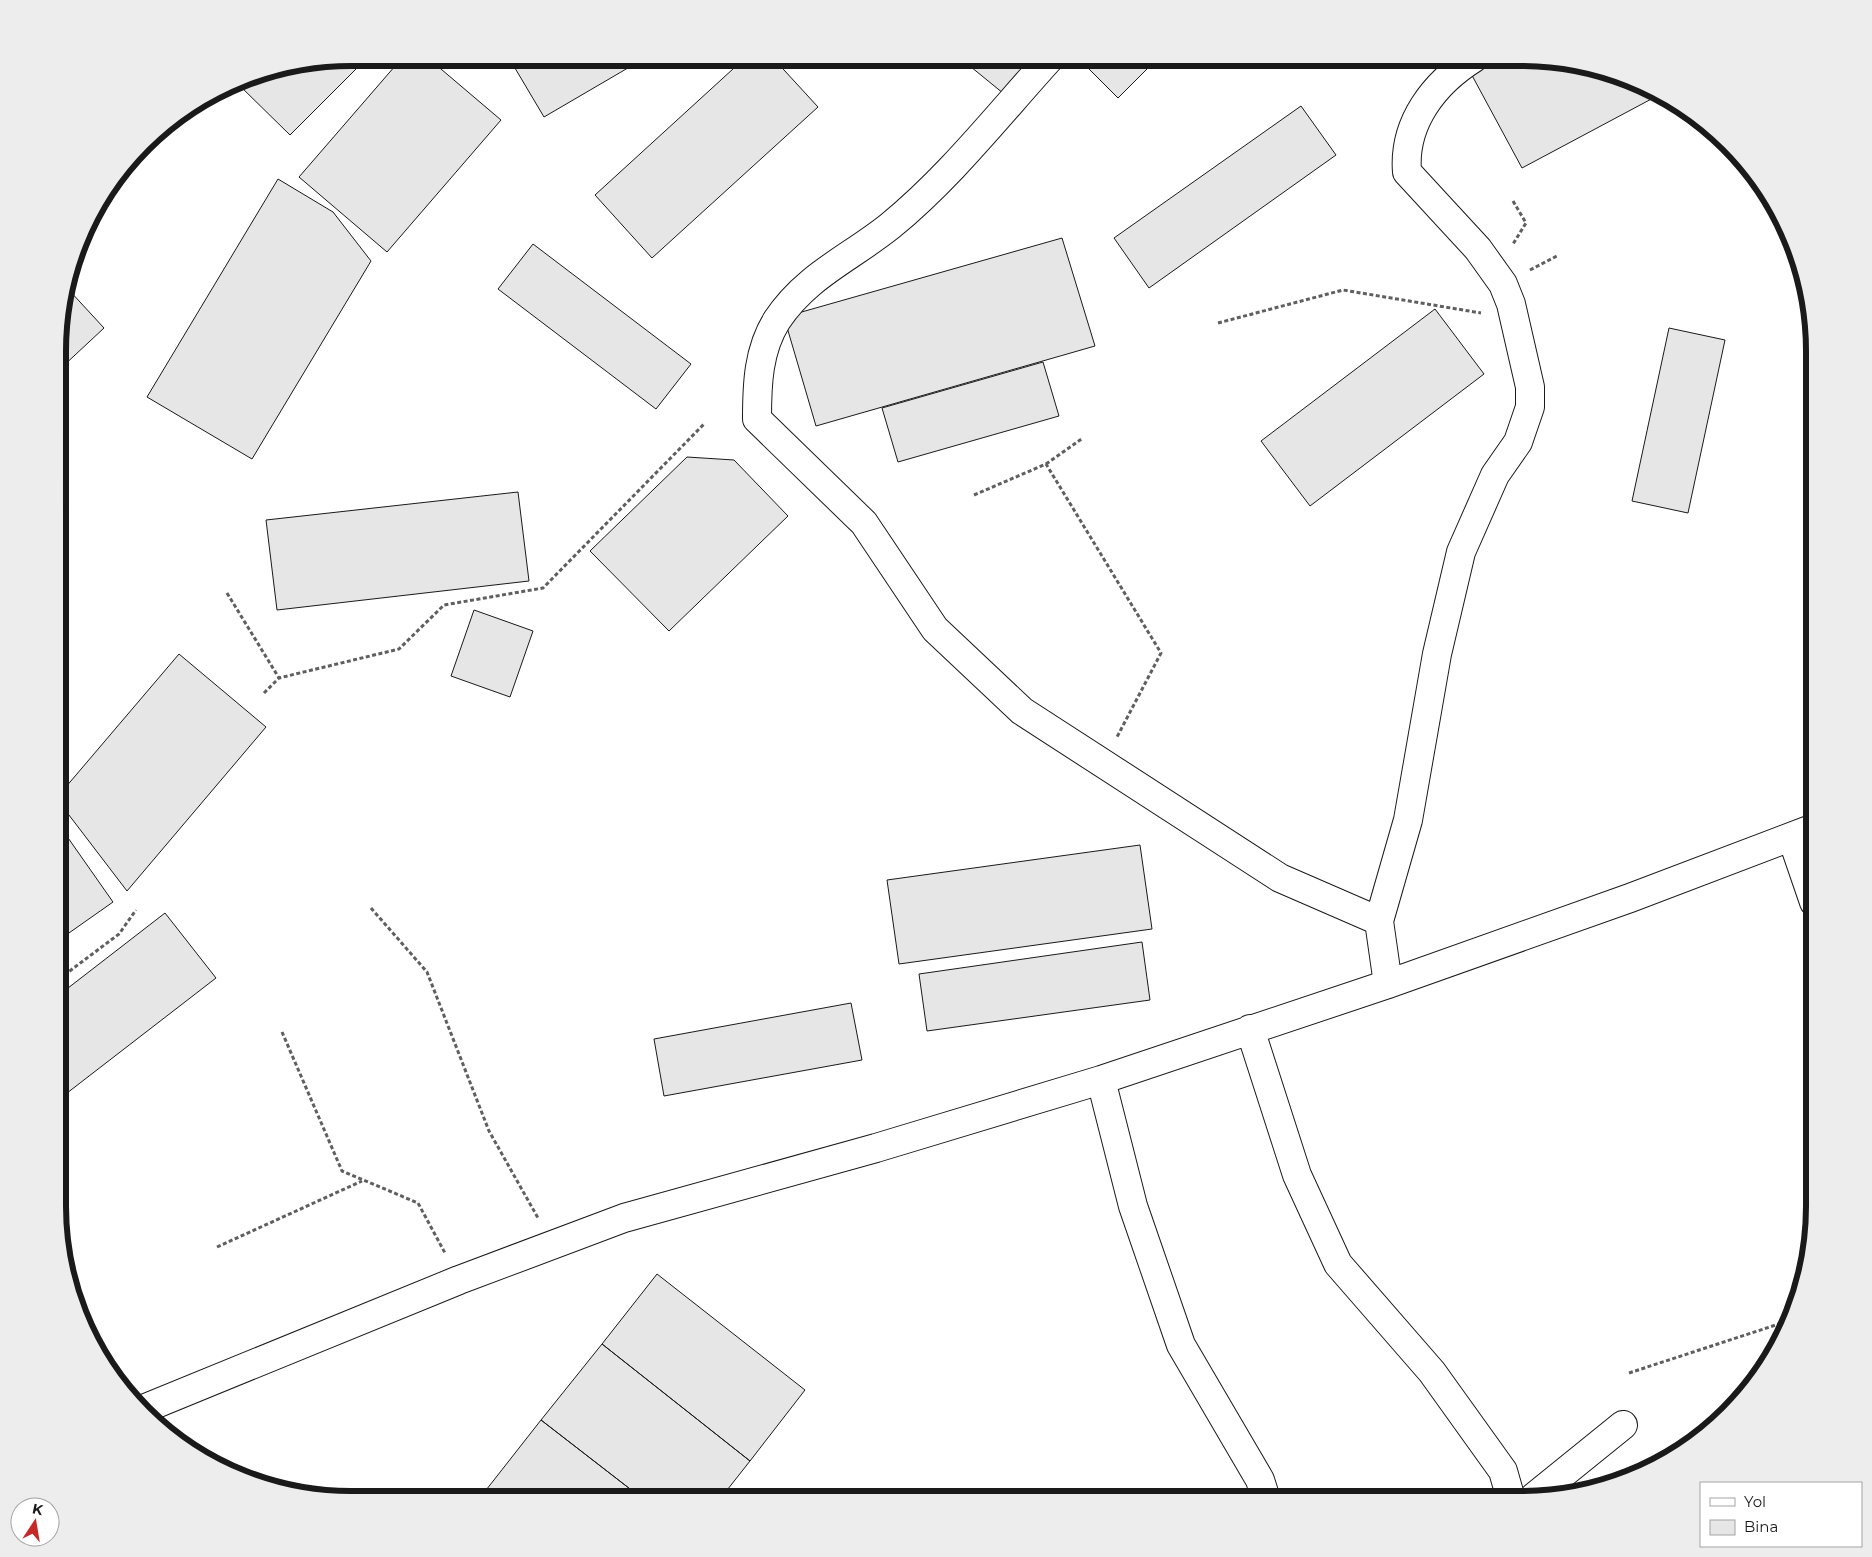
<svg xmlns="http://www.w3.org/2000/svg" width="1872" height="1557" font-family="Montserrat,sans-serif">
  <rect width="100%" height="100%" fill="#fff"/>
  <!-- building -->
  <path fill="#e6e6e6" stroke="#1a1a1a" d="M351,57l16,1 -77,77 -52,-51 18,-11z
    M402,58h26l73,62 -114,132 -88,-75z
    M509,58h136l-101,59z
    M745,58h28l45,49 -166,151 -57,-63z
    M960,58h82l-33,40z
    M1078,58h80l-40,40z
    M1486,58h54l93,22 24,16 -135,72 -54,-100z
    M1301,106l35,49 -187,133 -35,-50z
    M278,179l55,33 38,49 -119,198 -105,-62z
    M1062,238l33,108 -279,80 -32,-109z
    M533,244l158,120 -35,45 -158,-120z
    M68,289l36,39 -44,41v-56z
    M1435,309l49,65 -174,132 -49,-65z
    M1669,328l56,12 -37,173 -56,-12z
    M1043,362l16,54 -161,46 -16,-54z
    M687,457l47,3 54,56 -119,115 -79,-80z
    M518,492l11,89 -252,29 -11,-90z
    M474,610l59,21 -23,66 -59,-21z
    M179,654l87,73 -139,164 -68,-89v-7z
    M59,825l54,77 -54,38z
    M1140,845l12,84 -253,35 -12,-84z
    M165,913l51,65 -158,122 1,-105z
    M1142,942l8,58 -223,31 -8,-57z
    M851,1003l11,57 -198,36 -10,-57z
    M657,1274l148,116 -55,71 -148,-117z
    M602,1344l148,117 -30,38h-77l-102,-79z
    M541,1420l102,79h-164z"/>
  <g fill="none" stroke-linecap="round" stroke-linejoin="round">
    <defs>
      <path id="minor" d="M1050,58c-51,56 -100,119 -160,168 -40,32 -84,50 -113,94 -19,30 -20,65 -20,99l107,104 71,106 87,82 258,167 99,43 9,63
        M1792,838l22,64
        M1379,921l29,-101 29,-166 24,-102 34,-77 23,-33 12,-35v-20l-19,-83 -8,-20 -25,-35 -71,-77c-4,-49 27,-89 67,-114
        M1250,1029l47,146 41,89 94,108 71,99 8,28
        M1101,1080l32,126 48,139 79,135 6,19
        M141,1410l318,-130 165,-62 252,-70 225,-68 287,-96 242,-86 184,-70
        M1534,1497l89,-72"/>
    </defs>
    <!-- minor casing -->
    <use href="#minor" stroke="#1a1a1a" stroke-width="30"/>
    <!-- path -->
    <path stroke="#5f5f5f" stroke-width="3" stroke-dasharray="4 2.5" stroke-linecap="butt" d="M1513,201l13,22 -13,21
      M1530,270l27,-14
      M1218,323l125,-33 138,23
      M1046,464l37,-26
      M974,495l72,-31 115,189 -44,84
      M227,593l52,85
      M264,693l15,-15 120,-29 45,-44 99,-17 162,-165
      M371,908l56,64 62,159 49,87
      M59,979l60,-45 17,-24
      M282,1032l60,139 76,32 27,50
      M217,1247l145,-66
      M1629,1373l159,-52"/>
    <!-- minor -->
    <use href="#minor" stroke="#fff" stroke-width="28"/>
  </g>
  <!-- crop -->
  <path d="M0 0H1872V1557H0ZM351 66H1521A285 285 0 0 1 1806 351V1206A285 285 0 0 1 1521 1491H351A285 285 0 0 1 66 1206V351A285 285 0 0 1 351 66Z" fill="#ededed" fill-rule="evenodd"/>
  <path fill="none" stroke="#1a1a1a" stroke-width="6" d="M351 66H1521A285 285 0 0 1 1806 351V1206A285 285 0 0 1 1521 1491H351A285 285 0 0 1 66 1206V351A285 285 0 0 1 351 66Z"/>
  <!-- legend -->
  <rect x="1700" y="1482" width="162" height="65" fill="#ffffff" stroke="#a3a3a3"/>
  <rect x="1710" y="1498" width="25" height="8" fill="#ffffff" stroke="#a3a3a3"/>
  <text x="1744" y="1507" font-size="15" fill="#1a1a1a">Yol</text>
  <rect x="1710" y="1520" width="25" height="15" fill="#e6e6e6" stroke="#a3a3a3"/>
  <text x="1744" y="1532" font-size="15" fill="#1a1a1a">Bina</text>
  <!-- north arrow -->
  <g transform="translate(35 1522) rotate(12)"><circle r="24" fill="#ffffff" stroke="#a3a3a3"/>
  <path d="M0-4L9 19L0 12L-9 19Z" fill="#c62828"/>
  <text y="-8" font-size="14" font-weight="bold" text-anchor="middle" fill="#1a1a1a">K</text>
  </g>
</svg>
